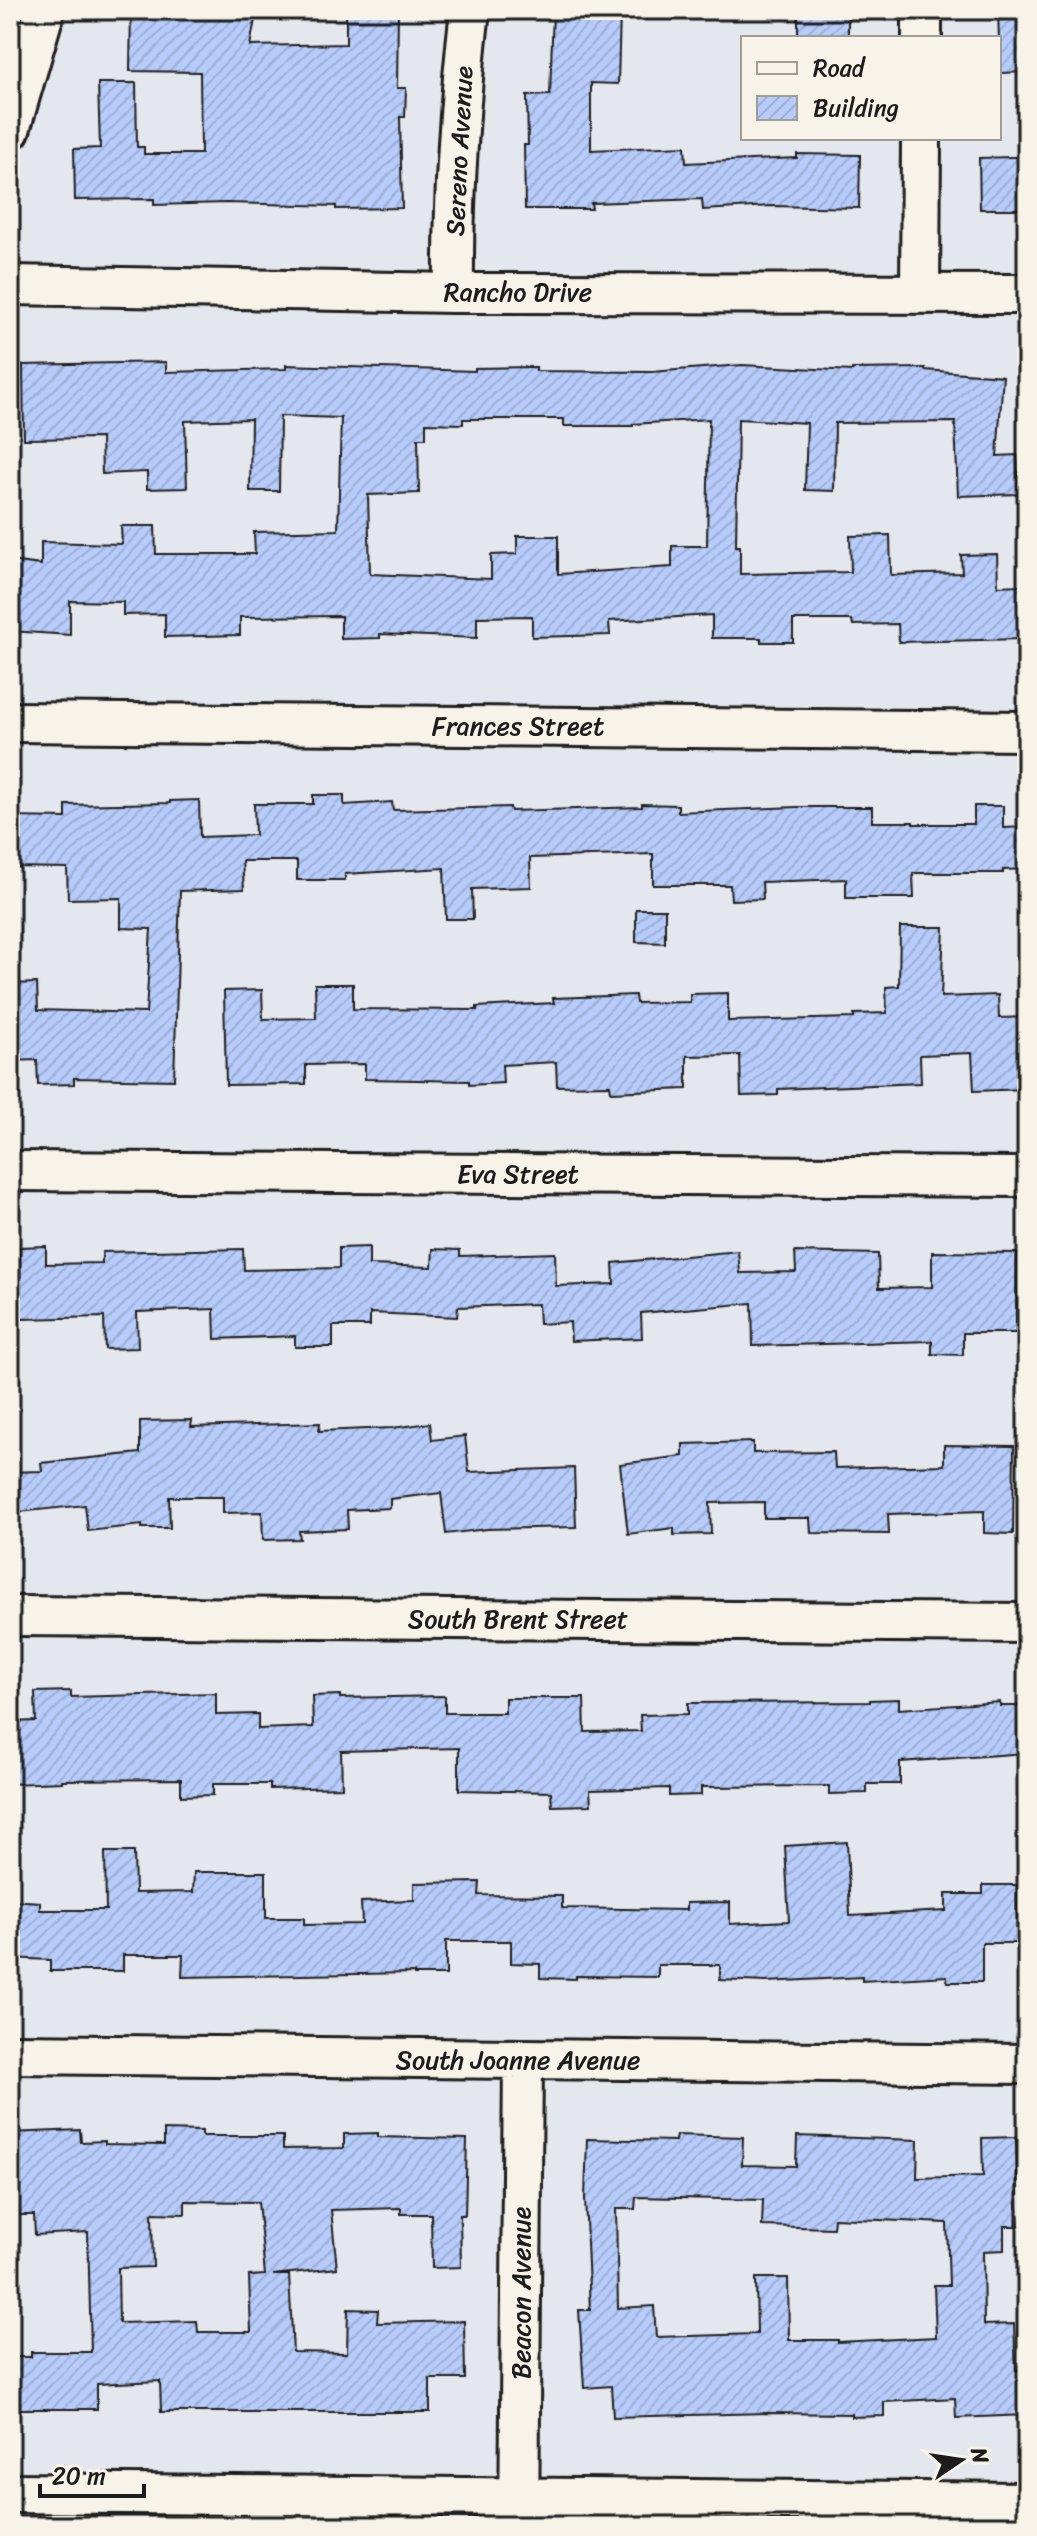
<svg xmlns="http://www.w3.org/2000/svg" width="1037" height="2536" font-family="Sriracha,sans-serif">
  <defs>
    <pattern id="building-hatch" width="6" height="6" patternUnits="userSpaceOnUse" patternTransform="scale(2)"><rect width="6" height="6" fill="#b7ccfb"/><path d="M-1 1l2-2M0 6l6-6M5 7l2-2" fill="none" stroke="#9dafd7"/></pattern>
  </defs>
  <rect width="100%" height="100%" fill="#e4e7ee"/>
  <filter id="ink" filterUnits="userSpaceOnUse"><feTurbulence type="fractalNoise" baseFrequency=".0125" numOctaves="2"/><feDisplacementMap in="SourceGraphic" scale="16" xChannelSelector="R" yChannelSelector="G"/><feConvolveMatrix kernelMatrix="1 2 1 2 8 2 1 2 1" color-interpolation-filters="sRGB"/></filter>
  <g filter="url(#ink)">
    <!-- building -->
    <path fill="url(#building-hatch)" stroke="#1c1c1c" stroke-width="2" fill-rule="evenodd" d="M131,10h105l20,4 -6,32 96,-2v-34h52l-1,78h9l-1,29h-5l2,91 -66,1v-3l-110,-3 -72,2v-6l-79,1 -1,-51 26,-1 -2,-65h38l1,64h7v7h57l-1,-82 -70,-1z
      M553,10l67,2 -2,72 -27,-1v67l94,-4 1,17 111,-5v-4l63,1 -1,53 -87,-2 -69,4 -1,-11 -111,4 1,6h-67l-1,-64h4l-1,-49 23,-1z
      M798,10h50v28h-50z
      M998,10h29v62l-27,1z
      M1012,157h15v52h-47l-1,-51z
      M166,362v10l120,-3v-4l189,6v-3l61,-1v4l115,1 91,-7 110,6v-2l73,-1v2l78,6 -6,80 20,-1 2,39 -61,2 -3,-74 -120,1 -1,68 -29,-1 2,-67 -69,-4 -2,127h4v28l111,-2 -1,-36 40,-1 1,40 71,-2 -1,-18 36,-1 1,32 22,-1 2,54 -123,3 -1,-18 -45,1 -1,-5h-59v22h-32v-4h-49v-23l-103,6 1,14 -78,2v-21l-55,1v21l-97,-4v4l-39,1v-23l-101,1v18l-75,2v-23l-42,1v-13l-53,-1v34l-60,-4v-70l31,4v-23l81,2 -1,-18h34l1,28h99l-1,-22 84,-2 3,-112 -61,-2 -1,75h-29l1,-72 -66,2 2,67 -40,1v-17l-45,2 -1,-36 -77,1 -1,-74zM463,419h101v7h69v-2l76,-5 -2,127h-35v21l-114,7v-38h-41v18l-26,1v24l-121,-5 -2,-79 51,-2 -1,-55h8v-15l37,1z
      M313,795h31v10l48,-3 1,8 117,-3 1,4 131,-4v-3l36,1v7l119,-5h75v15h41v2h61v-18h29v22l24,-1v42l-24,1v3h-90l1,25h-68v-19l-84,3 1,17 -32,1 -1,-15h-77v-31l-123,4 1,29 -59,2 1,30h-27l-2,-51 -99,6v6h-48v-19h-55l2,28 -64,2 -6,189 -100,-2v6l-36,1 -1,-25 -27,1v-77l27,-1 1,27 108,3 5,-84 -30,-1v-30l-53,1 -1,-31 -57,-1v-50l56,1v-13l104,-2v-2l29,-1 1,37 55,-2 -1,-31h59z
      M636,909h29v34l-29,-1z
      M900,927h44l-3,70 57,-2 1,23 28,-1v72l-53,2 -2,-38 -52,2 1,28 -143,6v6l-37,1 -1,-41 -53,1v33l-76,3 -1,-7 -53,1 -1,-24 -54,3 1,18 -34,2v-4l-104,-2v-15l-59,1v19l-80,1 -2,-94 38,-1 1,29 53,-1 -1,-34h38v25l124,1v-3l77,-4 -1,-5 82,-3 1,8 54,-1v-8l38,-1v28l126,-3v-4l33,-1 -1,-26 13,-1z
      M46,1246v18l56,-1v-11l141,-3 1,21 95,-2v-20l30,-1v18l63,2 1,-18 27,1v6l95,-3 1,33 58,-2 -1,-21 125,-12 2,22 56,-1 -1,-20 83,2 1,34 53,-1v-35l85,1 -1,80h-53v22l-31,-1v-13l-179,5 -1,-43 -111,10 1,25 -71,3 -1,-19 -31,2 -1,-20 -80,3 -1,10 -87,-4v13h-37v21h-38v-11l-80,3 -1,-30 -77,3 1,36 -33,1 -1,-32 -83,2 -2,-72z
      M192,1420l-1,7 129,-4 -1,8 73,-3 38,-5 2,17 33,-4 4,36 105,-4 2,59 -89,2 -41,5 -5,-41 -51,6v9l-43,2 1,19 -49,2 1,8 -37,1 -1,-28 -39,1v-16h-54l1,31h-28v-3l-54,6 -3,-26 -75,8v-41l32,-1 -1,-8 99,-10v-32z
      M753,1442v11l81,-1 1,16 109,-3v-20l70,1 -1,88 -29,-1v-22l-96,3 1,20 -78,-1 -1,-15h-46v-16l-54,1 1,31 -37,1v-7l-46,6 -8,-70 63,-8v-12z
      M71,1691v6l145,-4v22l42,-1v15l55,-2 -1,-31 28,-1v3l105,-2v17h60v-15h79l1,34 56,-1 -1,-16 48,-1v-11l182,-1v-2l29,-1v10l101,-7v4h27v47l-127,9v22h-33v9l-38,1v-8l-128,1v8l-32,1v-8l-79,2 1,15 -39,1 -1,-14 -92,-2v-42l-118,3 1,36 -72,2v-5h-57v11l-32,1v-17l-119,1v2l-52,2v-62l26,-1 -1,-29z
      M847,1842l3,74 96,-5v-17h37v-9h34v58h-35v39h-35v-6l-85,5v-4l-96,5 -46,-2v-15h-62v12l-82,-1v3l-36,-1v-14l-29,-1v-22h-65v34h-32v-2l-232,4 1,-22h-60v16h-73v-11l-40,-2v-58l30,2v8h66l-1,-58h29l1,41 58,-1 1,-20h72v46h38v7l58,-1 -1,-22 53,-2v-17l66,-1 -1,13 83,1v12l124,2v-7l44,-1v22l59,-3 -4,-75z
      M80,2130l1,12 24,-1v3l59,1v-15l38,1v5h81v13l61,-1v-14l34,-1v4l89,2 -2,76h-5l1,52 -29,1 -1,-54h-30v-6l-70,2 6,58 -64,7h16l4,77 54,1 1,-44 30,1 -1,13 87,-2 1,58h-35v33h-269l-1,-31 -63,3v25h-87v-52h21v-5h60l-3,-120 -53,3 -1,-20h-24v-82zM185,2201l73,1 7,73 -16,1 2,56h-53l-1,-11 -78,2 -1,-55 35,-1 -1,-54 33,1z
      M676,2135l67,2 -1,28 54,1 1,-30 121,4 -1,38 66,-2 -1,-38 34,-1 3,89h-15v24l-21,1 1,74 30,-1 2,46h11v45l-71,3 -1,-20 -71,4v14l-33,1v-3l-83,-1 -155,4 -2,-31 -27,2 -5,-78h11l-5,-112 2,-59 88,2zM636,2197l127,3 -1,26 71,2 1,-10 113,5 2,62h-15l2,52 -98,5v-2h-49l-1,-62h-32l1,56 -101,3 -2,-31 -36,2 -2,-99h19z"/>
    <g fill="none" stroke-linecap="round" stroke-linejoin="round">
      <defs>
        <path id="minor" d="M922,38v-28
          M10,130l35,-120
          M10,285l444,8 573,1
          M920,292l1,-154
          M454,293c-1,-96 5,-188 16,-283
          M10,722l1017,9
          M10,1171l1017,6
          M10,1616l1017,7
          M10,2054l1017,10
          M10,2493l1017,9
          M519,2526l4,-466"/>
      </defs>
      <!-- minor casing -->
      <use href="#minor" stroke="#1c1c1c" stroke-width="44"/>
      <!-- minor -->
      <use href="#minor" stroke="#f7f3e8" stroke-width="38"/>
    </g>
  </g>
  <g text-anchor="middle" stroke-width="6" stroke-linejoin="round" paint-order="stroke">
    <!-- street labels -->
    <g font-size="26" fill="#1c1c1c" stroke="#f7f3e8">
      <text transform="translate(459 151) rotate(-87)" y="9">Sereno Avenue</text>
      <text x="518" y="301">Rancho Drive</text>
      <text x="518" y="735">Frances Street</text>
      <text x="518" y="1183">Eva Street</text>
      <text x="518" y="1628">South Brent Street</text>
      <text x="518" y="2069">South Joanne Avenue</text>
      <text transform="translate(521 2293) rotate(-90)" y="9">Beacon Avenue</text>
    </g>
  </g>
  <!-- margin -->
  <rect width="1037" height="2536" fill="none" stroke="#f7f3e8" stroke-width="40"/>
  <rect x="20" y="20" width="997" height="2496" fill="none" stroke="#1c1c1c" stroke-width="3" filter="url(#ink)"/>
  <!-- legend -->
  <rect x="741" y="36" width="260" height="104" fill="#f7f3e8" stroke="#9f9d96" stroke-width="2"/>
  <rect x="757" y="62" width="40" height="12" fill="#f7f3e8" stroke="#9f9d96" stroke-width="2"/>
  <text x="813" y="76" font-size="24" fill="#1c1c1c">Road</text>
  <rect x="757" y="96" width="40" height="24" fill="url(#building-hatch)" stroke="#9f9d96" stroke-width="2"/>
  <text x="813" y="116" font-size="24" fill="#1c1c1c">Building</text>
  <!-- north arrow -->
  <g transform="translate(961 2460) rotate(77)" stroke="#f7f3e8" stroke-width="6" paint-order="stroke">
  <path d="M0-6L14 30L0 20L-14 30Z" fill="#1c1c1c"/>
  <text y="-12" font-size="22" font-weight="bold" text-anchor="middle" fill="#1c1c1c">N</text>
  </g>
  <!-- scale -->
  <path d="M40 2484v12h104v-12" fill="none" stroke="#1c1c1c" stroke-width="4"/>
  <text x="52" y="2484" font-size="24" fill="#1c1c1c" stroke="#f7f3e8" stroke-width="6" paint-order="stroke">20 m</text>
</svg>
